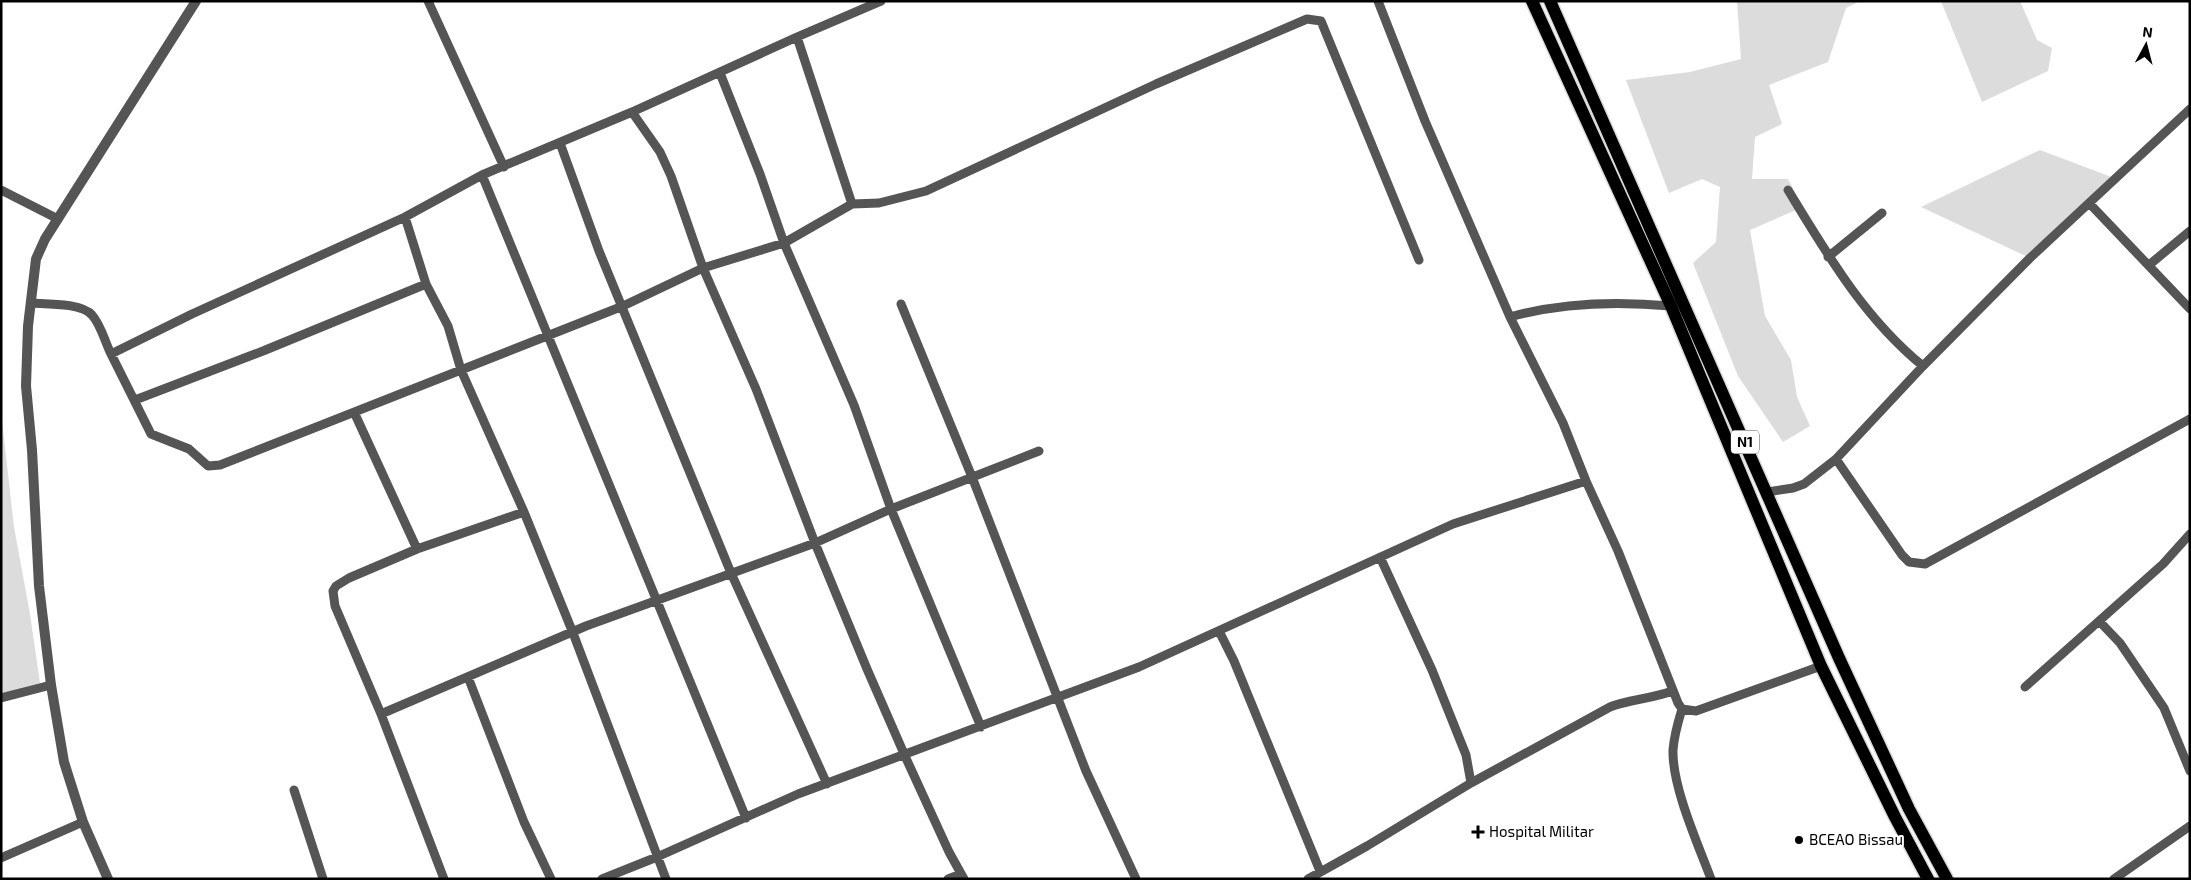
<svg xmlns="http://www.w3.org/2000/svg" width="2191" height="880" font-family="'Exo 2',sans-serif">
  <rect width="100%" height="100%" fill="#fff"/>
  <!-- green -->
  <path fill="#dcdcdc" d="M1737,1h123l-14,7 -18,54 -59,23 13,39 -27,13 -3,42h36l15,28 -53,23 15,86 26,44 6,37 13,29 -27,16 -45,-66 -45,-113 23,-21 4,-55 -18,-8 -33,14 -43,-113 64,-8 51,-13z
    M1941,1h79l17,39 15,8 -4,23 -66,31z
    M2040,150l74,28 -84,80 -109,-51z
    M1,412l13,115 16,87 10,69 -39,11z"/>
  <g fill="none" stroke-linecap="round" stroke-linejoin="round">
    <defs>
      <path id="primary" d="M1532,1l139,305 150,360 74,151 33,62
        M1550,1l289,657 70,151 38,70"/>
    </defs>
    <!-- primary casing -->
    <use href="#primary" stroke="#dbdbdb" stroke-width="15"/>
    <!-- minor -->
    <path stroke="#555" stroke-width="9" d="M428,1l76,166
      M1378,1l47,120 85,196 53,106 23,58 32,70 60,152 4,6 14,2 125,-45
      M797,37l55,167
      M720,73l40,101 24,69 70,162 37,104 90,218
      M632,112l28,40 11,24 32,92 53,121 59,154 52,126 38,87 44,96 15,27
      M560,143l39,108 132,322 96,211
      M482,175l264,643
      M1,190l57,29
      M1788,190c39,64 76,128 135,176
      M2089,203l101,106
      M405,217l21,67 22,42 13,44 63,142 49,121 93,246
      M1828,257l54,-44
      M2149,265l41,-34
      M31,303c16,1 51,0 61,12 9,10 13,27 19,39l81,-40 213,-97 77,-42 150,-63 165,-75 84,-36
      M901,304l71,173 114,294 50,108
      M1510,317c53,-15 107,-16 161,-11
      M111,354l40,80 38,15 19,17 12,-1 403,-159 80,-38 81,-25 68,-39 27,-1 47,-12 230,-107 151,-65 14,2 98,239
      M135,400l128,-49 163,-67
      M354,412l63,137
      M1836,459l66,96 7,7 16,2 265,-145
      M1767,492l26,-4 11,-4 32,-25 87,-93 107,-108 160,-149
      M1380,557l52,113 34,85 5,28
      M2100,622l20,21 44,65 26,63
      M1219,631l15,30 86,210
      M468,677l56,145 27,57
      M2025,687l138,-123 27,-30
      M1,698l50,-13
      M1682,709c-4,13 -8,27 -9,41 -1,37 25,94 38,129
      M381,714l205,-88 229,-83 76,-34 148,-58
      M294,790l29,89
      M1,858l82,-36
      M444,879l-63,-165 -46,-108 -2,-15 3,-5 13,-8 68,-29 107,-37
      M602,879l55,-22 141,-63 341,-127 314,-143 133,-43
      M948,879l13,-5
      M1308,879l59,-33 104,-63 139,-76c20,-8 42,-8 62,-16
      M2114,879l76,-53"/>
    <!-- tertiary -->
    <path stroke="#555" stroke-width="10" d="M108,879l-25,-57 -19,-60 -13,-77 -12,-99 -7,-136 -6,-64 2,-60 8,-67 9,-20 151,-238"/>
    <!-- primary -->
    <use href="#primary" stroke="#000" stroke-width="12"/>
  </g>
  <!-- markers -->
  <g fill="#000" stroke="#fff" stroke-width="2">
    <path d="M1475.5 824.5h5v5h5v5h-5v5h-5v-5h-5v-5h5z"/>
    <circle cx="1799" cy="840" r="5"/>
  </g>
  <g text-anchor="middle" stroke-width="4" stroke-linejoin="round" paint-order="stroke">
    <!-- shield labels -->
    <rect fill="#fff" stroke="#4c4c4c" stroke-width="1" x="1731" y="430.5" width="28" height="23" rx="4"/>
    <g font-size="14" font-weight="bold" fill="#000">
      <text x="1745" y="447">N1</text>
    </g>
    <!-- poi labels -->
    <g font-size="15" fill="#000" stroke="#fff" text-anchor="start">
      <text x="1489" y="837">Hospital Militar</text>
      <text x="1809" y="845">BCEAO Bissau</text>
    </g>
  </g>
  <!-- border -->
  <rect width="2191" height="880" fill="none" stroke="#000000" stroke-width="5"/>
  <!-- north arrow -->
  <g transform="translate(2146 45) rotate(7)" stroke="#ffffff" stroke-width="4" paint-order="stroke">
  <path d="M0-4L9 19L0 12L-9 19Z" fill="#000000"/>
  <text y="-8" font-size="14" font-weight="bold" text-anchor="middle" fill="#000000">N</text>
  </g>
</svg>
